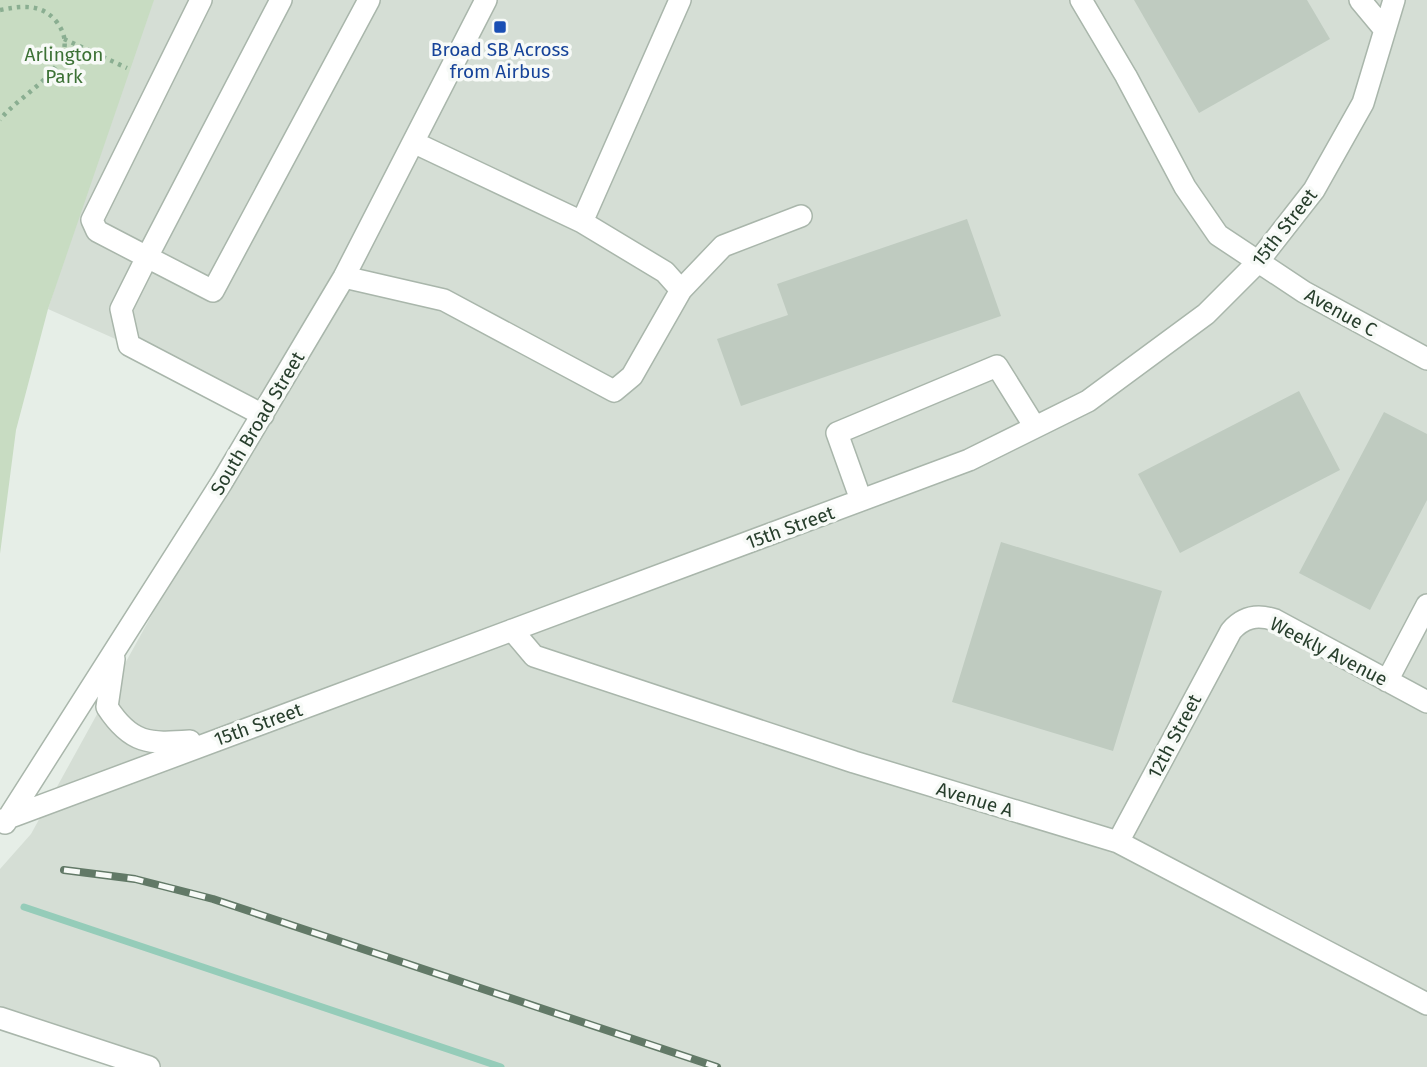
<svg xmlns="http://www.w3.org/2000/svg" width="1427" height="1067" font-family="'Fira Sans',sans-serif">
  <rect width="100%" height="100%" fill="#e6eee7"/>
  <!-- built -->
  <path fill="#d5ded5" d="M145,0h1282v1067h-1265l-162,-56v-142l31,-35 231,-419 -133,-70 -81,-36z"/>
  <!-- green -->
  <path fill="#c8dcc2" d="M0,0h154l-106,309 -32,121 -16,124z"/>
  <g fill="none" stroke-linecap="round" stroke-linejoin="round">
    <!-- stream -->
    <path stroke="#95ccb9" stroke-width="7" d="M24,907l477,160"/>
  </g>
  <!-- building -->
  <path fill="#bfcbc0" d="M1134,0h173l23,39 -131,74z
    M967,219l34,97 -260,90 -24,-67 71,-24 -11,-31z
    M1299,391l41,79 -160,83 -42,-79z
    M1384,412l43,22v66l-57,110 -71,-37z
    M1001,542l161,49 -49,160 -161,-49z"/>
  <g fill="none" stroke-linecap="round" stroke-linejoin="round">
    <defs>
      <path id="minor" d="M201,0l-109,220 5,11 50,26 134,-257
        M1081,0l45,76 59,111 33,48 86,57 123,67
        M1360,0l25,30
        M415,143l167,79 83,50 16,18
        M582,222l98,-222
        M344,277l100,23 170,91 18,-15 49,-86 42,-44 78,-30
        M263,415l-134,-70 -8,-36 26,-52 66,34 156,-291
        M861,500l-24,-67 160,-67 38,61
        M512,630l22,26 320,106 264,80 309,162
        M114,659l-7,48c24,37 42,37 83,34
        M1387,681l40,-76
        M0,821l969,-361 119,-59 118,-87 51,-51 57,-73 49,-87 31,-103
        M5,823l217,-341 122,-205 142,-277
        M1118,842l113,-211c12,-14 26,-17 44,-11l152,82
        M0,1018l149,49"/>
    </defs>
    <!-- minor casing -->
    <use href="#minor" stroke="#a9b6ab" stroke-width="24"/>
    <!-- path -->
    <path stroke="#8aae91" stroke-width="4.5" stroke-dasharray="3.5 5" stroke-linecap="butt" d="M0,10c21,-4 41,-7 56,11 33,42 -37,72 -56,99
      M64,39l63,29"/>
    <!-- minor -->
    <use href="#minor" stroke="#fff" stroke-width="21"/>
    <defs>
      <path id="rail" d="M64,870l71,9 78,20 504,168"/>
    </defs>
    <!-- rail casing -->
    <use href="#rail" stroke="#627967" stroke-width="8"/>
    <!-- rail -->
    <use href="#rail" stroke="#f7faf7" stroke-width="5" stroke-dasharray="16" stroke-linecap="butt"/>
  </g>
  <!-- markers -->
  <rect fill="#1a4fb4" stroke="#f7faf7" stroke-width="2.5" x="493" y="20" width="14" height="14" rx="3.5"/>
  <g text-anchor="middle" stroke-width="7" stroke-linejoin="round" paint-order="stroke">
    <!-- transit labels -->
    <g font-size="19" fill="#164399" stroke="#f7faf7">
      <text x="500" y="56">Broad SB Across<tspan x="500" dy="22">from Airbus</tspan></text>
    </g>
    <!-- park labels -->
    <g font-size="19" fill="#3c7135" stroke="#f7faf7">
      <text x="64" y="61">Arlington<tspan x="64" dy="22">Park</tspan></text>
    </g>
    <!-- street labels -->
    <g font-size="19" fill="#273e2c" stroke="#f7faf7">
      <text transform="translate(1284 227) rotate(-52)" y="7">15th Street</text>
      <text transform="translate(1341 312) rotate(29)" y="7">Avenue C</text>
      <text transform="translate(257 423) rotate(-59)" y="7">South Broad Street</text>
      <text transform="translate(790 527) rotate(-20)" y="7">15th Street</text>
      <text transform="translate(1329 651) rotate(27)" y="7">Weekly Avenue</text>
      <text transform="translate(258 724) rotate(-20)" y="7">15th Street</text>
      <text transform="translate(1174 736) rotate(-62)" y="7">12th Street</text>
      <text transform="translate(975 799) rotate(17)" y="7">Avenue A</text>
    </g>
  </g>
</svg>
